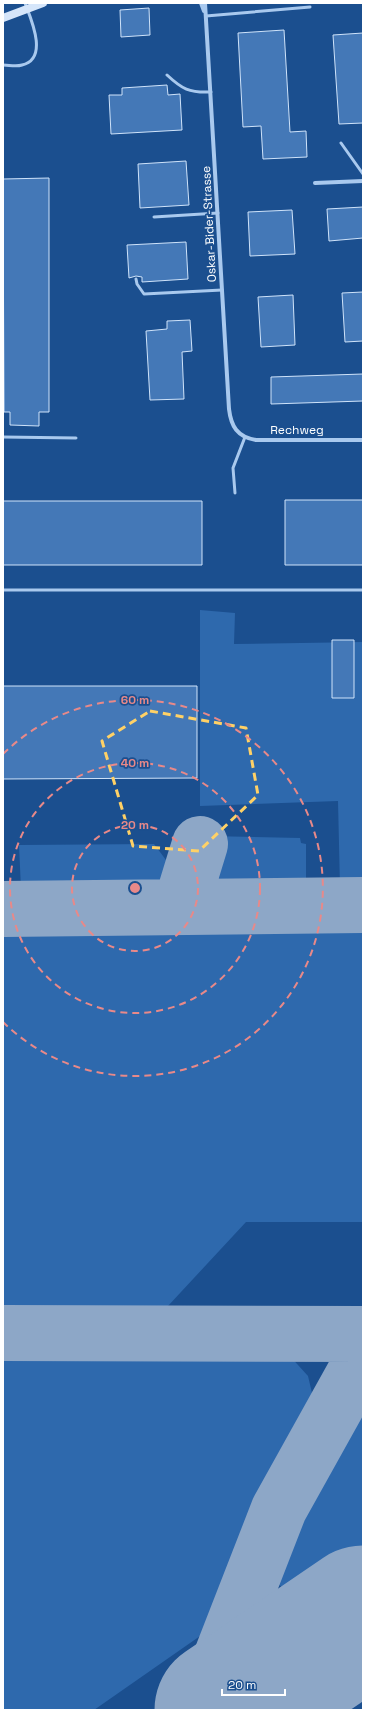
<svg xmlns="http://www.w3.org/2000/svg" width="366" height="1713" font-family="'Space Grotesk',sans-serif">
  <rect width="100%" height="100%" fill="#1b4f8f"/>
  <!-- green -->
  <path fill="#2e69ad" d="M200,610l35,3 -1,31 129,-2v245h-23l-2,-86 -138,5z
    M208,836l92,2 1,5 5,1v36h-5l1,8 -72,-2 -19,-11 -8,-11 -3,-20 7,1z
    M154,844l15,20 -1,12 -20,14 -127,-1 -2,-44z
    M363,921v301h-117l-78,84 -165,5v-387z
    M275,1351l13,3 20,22 4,17v13l-109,228 -109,76h-91v-352z
    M363,1393v154l-68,48 -19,-12 32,-82z"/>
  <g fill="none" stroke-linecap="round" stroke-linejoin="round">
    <!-- taxiway -->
    <path stroke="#8da7c7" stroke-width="56" d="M181,906l19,-62
      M3,909l360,-4
      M3,1333l360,1
      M196,1710l18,-34 65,-167 84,-151"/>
    <!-- runway -->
    <path stroke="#8da7c7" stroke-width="141" d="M225,1710l138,-94"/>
  </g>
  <!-- building -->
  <path fill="#4478b7" stroke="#cfe3fa" d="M149,8l1,27 -29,2 -1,-27z
    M284,30l6,102 16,-1 1,26 -44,2 -2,-33 -18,1 -5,-94z
    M363,33v90l-24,1 -6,-89z
    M167,85l1,10 12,-1 2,36 -71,4 -2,-39h13v-7z
    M186,161l3,44 -49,3 -2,-44z
    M49,178v234h-10v14l-29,-1v-13h-6l-1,-233z
    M363,207v31l-34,3 -2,-32z
    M292,210l3,44 -45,2 -2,-44z
    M186,242l2,37 -46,3v-5l-6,-1 -7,2 -2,-33z
    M363,292v49l-18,1 -3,-49z
    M293,295l2,50 -34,2 -3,-50z
    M190,320l2,31 -10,1 2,47 -34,1 -4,-69 21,-2v-8z
    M363,374v27l-92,3v-27z
    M285,500h78v65h-78z
    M3,501h199v64h-199z
    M332,640h22v58h-22z
    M3,686h194v92l-194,1z"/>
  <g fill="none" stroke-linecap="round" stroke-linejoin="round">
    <!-- lane -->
    <path stroke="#a9c9ee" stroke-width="3" d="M206,16l104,-9
      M3,65c6,0 13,2 19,0 27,-6 9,-46 3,-62
      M167,75c15,14 22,18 44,17
      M341,143l22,31
      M154,217l64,-4
      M136,279l1,5 7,10 78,-4
      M3,437l73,1
      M235,493l-2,-25 12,-31
      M3,590h360"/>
    <!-- street -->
    <path stroke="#a9c9ee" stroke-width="4" d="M201,3l3,8
      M205,3l24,406c2,17 8,28 27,31h107
      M315,183l48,-2"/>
    <!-- secondary -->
    <path stroke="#d6e6fa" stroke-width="8" d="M3,18l40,-15"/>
  </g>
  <!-- marked area -->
  <path fill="none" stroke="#ffd166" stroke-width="3" stroke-dasharray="8 5" stroke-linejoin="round" d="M150,711l96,17 12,67 -59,56 -66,-5 -31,-105z"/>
  <!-- distance rings -->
  <g fill="none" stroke="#e88989" stroke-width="2" stroke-dasharray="7 5">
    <circle cx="135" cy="888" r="63"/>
    <circle cx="135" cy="888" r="125"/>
    <path d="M3 754A188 188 0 1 1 3 1022"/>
  </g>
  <g text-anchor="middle" stroke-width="3.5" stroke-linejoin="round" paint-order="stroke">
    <!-- street labels -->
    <g font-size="12" fill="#fff" stroke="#1b4f8f">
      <text transform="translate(209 224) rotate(-93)" y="4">Oskar-Bider-Strasse</text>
      <text x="297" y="434">Rechweg</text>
    </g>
  </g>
  <circle cx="135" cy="888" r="6" fill="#e88989" stroke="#1b4f8f" stroke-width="2"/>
  <g font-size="12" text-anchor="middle" font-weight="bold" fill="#e88989" stroke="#1b4f8f" stroke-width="3.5" stroke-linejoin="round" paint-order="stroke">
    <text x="135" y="704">60 m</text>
    <text x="135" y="767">40 m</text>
    <text x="135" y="829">20 m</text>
  </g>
  <!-- border -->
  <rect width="366" height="1713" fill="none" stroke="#ffffff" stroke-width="8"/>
  <!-- scale -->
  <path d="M222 1689v6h63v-6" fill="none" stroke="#ffffff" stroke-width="2"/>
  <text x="228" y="1689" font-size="12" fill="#ffffff" stroke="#1b4f8f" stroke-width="3" paint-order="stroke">20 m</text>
</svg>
